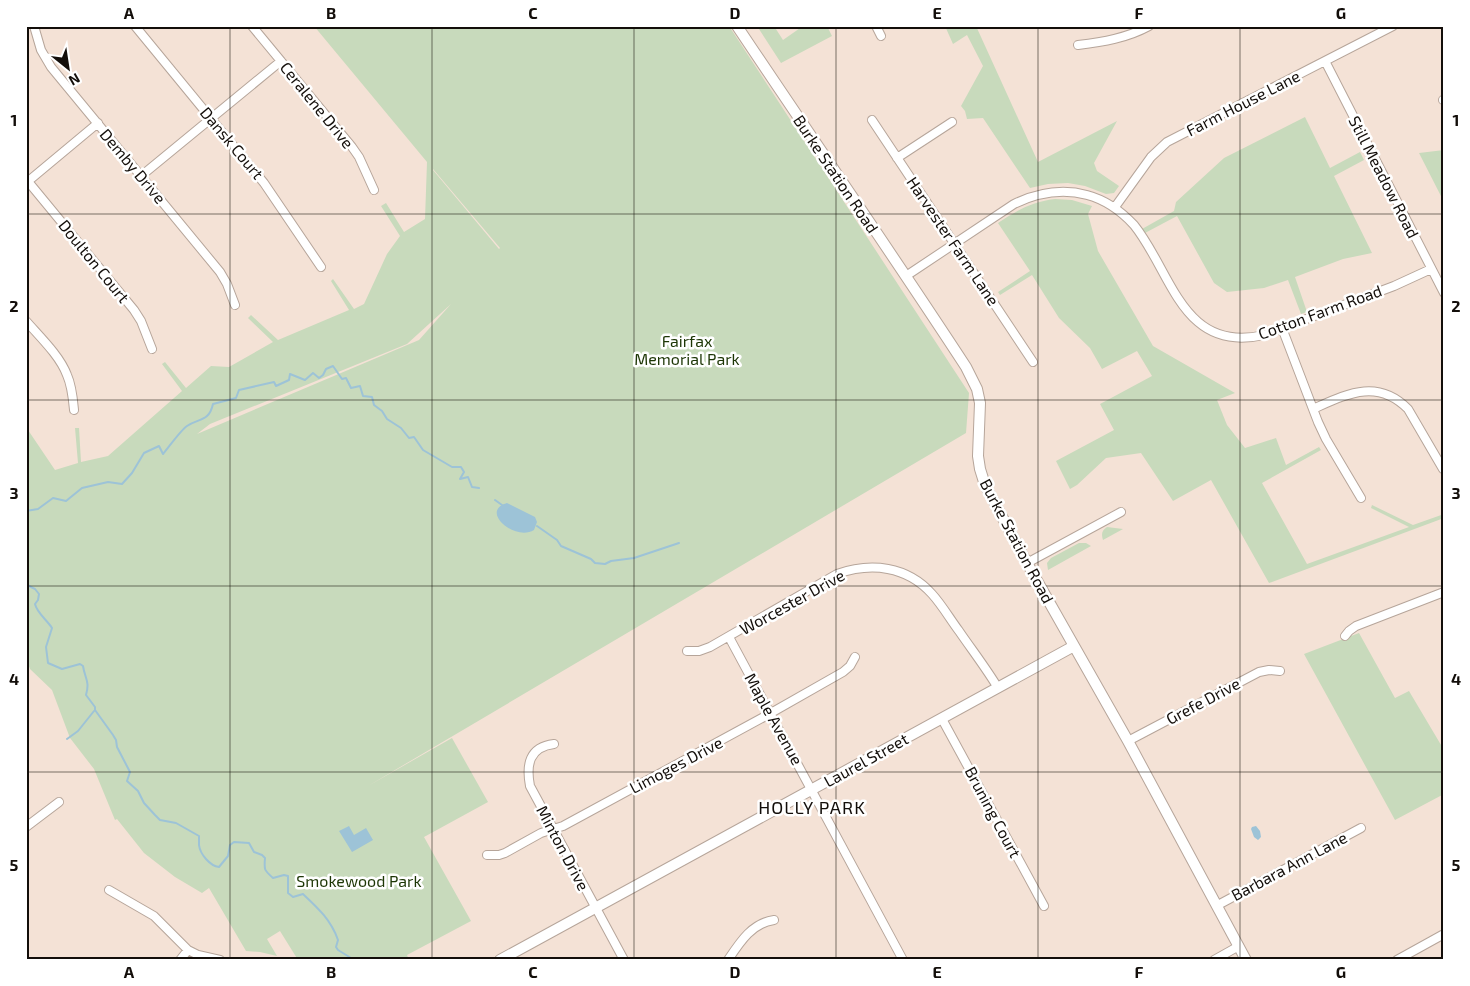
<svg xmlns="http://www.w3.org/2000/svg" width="1470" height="986" font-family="'Exo 2',sans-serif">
  <rect width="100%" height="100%" fill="#f4e2d6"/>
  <!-- green -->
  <path fill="#c8dabc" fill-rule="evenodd" d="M314,26h415l240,367 -3,40 -598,353 84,-48 36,64 -64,35 47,84 -64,34 2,5h-111l-18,-29 -13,8 10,17 -17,-4 -14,-1 -37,-63 -7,5 -27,-16 -31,-24 -27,-34 -2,1 -21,-51 -24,-31 -18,-48 -22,-21 -4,-11v-243l2,15 27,40 23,-7 -3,-35h4l2,34 27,-6 74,-65 -20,-27 3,-2 21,26 25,-22 18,1 44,-25 -25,-24 3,-3 27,25 71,-30 -18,-29 2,-2 21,30 10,-5 23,-50 13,-18 -19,-30 5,-3 18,29 21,-13 2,-57zM433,169l67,79 -1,1 -66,-79zM451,304l-32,36 -222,94 13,-10 197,-80z
    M757,26h17l9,14 20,-14h24l5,10 -51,27z
    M945,26h31l62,136 79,-41 -23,42 3,8 22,15 -5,7 -8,1 -21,-8 -17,-3 -20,1 -18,4 -47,-70 -16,1 -2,-8 -4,-5 22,-40 -16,-31 -14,9z
    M1305,117l25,51 30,-16 4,8 -30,16 38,77 -29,6 -48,18 12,35 -6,2 -13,-34 -24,8 -37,4 -13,-9 -37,-67 -32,17 -3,-4 32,-18 2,-9 48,-44z
    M1444,150v52l-25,-49z
    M1055,199l17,1 20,6 -4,8 10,37 55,95 82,47 -18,7 10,25 18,23 31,-10 10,27 33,-18 2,3 -59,33 45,81 102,-37 -38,-19 1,-3 41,20 31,-11v4l-175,65 -58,-103 -38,21 -32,-48 -35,5 -29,27 -7,4 -14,-28 58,-31 -14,-26 52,-28 -15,-25 -35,18 -12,-21 -31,-30 -27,-43 -32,20 -2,-3 32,-21 -32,-48c20,-13 33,-21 57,-24z
    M1107,527l16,2 -20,11c-2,-6 -1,-10 4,-13z
    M1079,543h7l5,3 -43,24 -1,-7 4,-5z
    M1359,633l36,65 14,-7 35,59v44l-49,26 -91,-166z"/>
  <!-- water -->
  <path fill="#9dc3d7" d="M507,503l28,14 2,5 -3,8c-19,12 -55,-19 -27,-27z
    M349,826l5,9 12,-7 7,12 -21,12 -13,-21z
    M1256,826l4,5 1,6 -3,3 -4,-3 -3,-8 1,-2z"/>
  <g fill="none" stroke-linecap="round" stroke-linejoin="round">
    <!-- stream -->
    <path stroke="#9dc3d7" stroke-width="2" d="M495,500l7,5
      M26,511l12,-2 15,-11 13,3 16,-13 26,-6 14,2 10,-11 12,-20 15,-7 4,8c6,-7 17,-23 24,-28 12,-8 22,-4 26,-22l23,-6 3,-8 35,-8 2,4 13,-6 1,-6 15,6 8,-7 6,5 4,-3 3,-6 7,-3 9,13 4,-1 5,10 9,-2 3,10 9,1 2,8 8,6 5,8 14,9 8,10 5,-1 9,13 29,17h9l3,5 -4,7 8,-2 4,10 7,1
      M537,526l20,14 4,6 30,13 4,4 10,1 6,-3 23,-3 45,-15
      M26,581l3,5 6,3 4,5 -1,6 -3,4c2,9 12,16 17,24l-6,19 2,16 14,6 18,-5 3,2c2,13 7,15 3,29l9,12v3l18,25 3,5 1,7 13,25 -3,9 11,10 6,12 11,12 5,5 16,3 23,13c0,1 0,9 0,9 1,9 11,21 20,22l9,-11 2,-11 4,-3 15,1 5,9 8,3 3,3c-1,12 -1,12 8,20l11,-3 4,1v17l5,4 10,-3c15,14 28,26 35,46l-2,7 2,3 13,8v2
      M67,739l11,-8 16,-20"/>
    <defs>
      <path id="minor" d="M34,26l7,24 10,17 169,205 7,12 8,21
        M135,26l129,157 57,84
        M252,26l100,121 7,10 15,33
        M876,26l5,10
        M1078,45c25,-3 49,-7 71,-19
        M1325,61l119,232
        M1443,100h1
        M872,120l161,242
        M897,158l55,-36
        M141,176l140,-115
        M26,179l108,131 7,11 11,28
        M26,183l72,-60
        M1115,207l36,-50 16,-15 226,-116
        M906,276l108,-72c23,-11 47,-16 73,-9 19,5 34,16 47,30 38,47 48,129 130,110l130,-49 37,-17
        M26,321c14,16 34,35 41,54 5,11 6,24 7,35
        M1282,328l36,94 8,17 35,59
        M1313,409c34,-15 64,-31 95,0l35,60
        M1027,563l94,-51
        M1345,636l4,-5 7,-5 88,-34
        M729,637l174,323
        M687,651h12l11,-4 127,-73c34,-12 70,-8 95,20 10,11 18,25 27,37 13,19 27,37 39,57
        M942,719l102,187
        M1128,741l131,-69 10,-2 11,1
        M554,744c-25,3 -28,21 -24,42l94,174
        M26,827l33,-25
        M487,855h12l6,-2 36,-20 22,-7 199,-108 81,-46 7,-6 5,-9
        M109,890l45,26 34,34 10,5 22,5
        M1218,905l143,-77
        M180,960l8,-10
        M728,960c12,-18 24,-37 46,-40
        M1214,960l25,-14
        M1397,960l47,-26"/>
      <path id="tertiary" d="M737,26c76,114 154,226 229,341l11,22 3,14 -2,53 2,13 5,16 42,78 101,178 118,219
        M500,960l574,-314"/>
    </defs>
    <!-- minor casing -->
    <use href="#minor" stroke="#b6a59a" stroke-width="10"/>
    <!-- tertiary casing -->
    <use href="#tertiary" stroke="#b6a59a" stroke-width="12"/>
    <!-- minor -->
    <use href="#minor" stroke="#fff" stroke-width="8"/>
    <!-- tertiary -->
    <use href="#tertiary" stroke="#fff" stroke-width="10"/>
  </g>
  <!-- grid -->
  <path fill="none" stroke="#130e0a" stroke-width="1" stroke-opacity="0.55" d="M230,26v934M432,26v934M634,26v934M836,26v934M1038,26v934M1240,26v934M26,214h1418M26,400h1418M26,586h1418M26,772h1418"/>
  <g text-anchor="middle" stroke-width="5" stroke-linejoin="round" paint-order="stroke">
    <!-- street labels -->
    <g font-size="16" fill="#130e0a" stroke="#fff">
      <text transform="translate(1243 103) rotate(-27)" y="6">Farm House Lane</text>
      <text transform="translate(317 105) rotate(51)" y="6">Ceralene Drive</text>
      <text transform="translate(232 143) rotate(50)" y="6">Dansk Court</text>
      <text transform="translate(133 166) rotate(50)" y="6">Demby Drive</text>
      <text transform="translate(836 174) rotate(56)" y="6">Burke Station Road</text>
      <text transform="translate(1384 177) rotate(63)" y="6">Still Meadow Road</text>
      <text transform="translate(953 241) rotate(56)" y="6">Harvester Farm Lane</text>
      <text transform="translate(94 261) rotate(51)" y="6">Doulton Court</text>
      <text transform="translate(1320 312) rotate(-20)" y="6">Cotton Farm Road</text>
      <text transform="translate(1017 541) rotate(62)" y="6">Burke Station Road</text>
      <text transform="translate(792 602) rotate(-29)" y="6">Worcester Drive</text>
      <text transform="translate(1203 701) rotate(-28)" y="6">Grefe Drive</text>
      <text transform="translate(774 719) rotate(61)" y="6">Maple Avenue</text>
      <text transform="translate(866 760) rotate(-29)" y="6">Laurel Street</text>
      <text transform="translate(676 765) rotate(-28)" y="6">Limoges Drive</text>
      <text transform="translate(993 812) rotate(62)" y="6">Bruning Court</text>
      <text transform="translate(563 848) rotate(62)" y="6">Minton Drive</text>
      <text transform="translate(1289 866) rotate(-28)" y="6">Barbara Ann Lane</text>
    </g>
    <!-- park labels -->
    <g font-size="16" fill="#1d3605" stroke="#fff">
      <text x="687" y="347">Fairfax<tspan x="687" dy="18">Memorial Park</tspan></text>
      <text x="359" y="887">Smokewood Park</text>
    </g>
    <!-- neighbourhood labels -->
    <g font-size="18" letter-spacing="1" fill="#130e0a" stroke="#fff">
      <text x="812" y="814">HOLLY PARK</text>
    </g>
  </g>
  <!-- border -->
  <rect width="1470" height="986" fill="none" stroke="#ffffff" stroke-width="55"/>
  <!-- north arrow -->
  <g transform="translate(68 68) rotate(150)" stroke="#ffffff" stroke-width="4" paint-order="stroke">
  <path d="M0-4L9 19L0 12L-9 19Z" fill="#130e0a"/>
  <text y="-8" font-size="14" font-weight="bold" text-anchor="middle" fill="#130e0a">N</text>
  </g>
  <rect x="28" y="28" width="1414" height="930" fill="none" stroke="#130e0a" stroke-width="2"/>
  <g font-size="16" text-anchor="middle" font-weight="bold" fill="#130e0a">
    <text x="129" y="19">A</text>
    <text x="331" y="19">B</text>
    <text x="533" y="19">C</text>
    <text x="735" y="19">D</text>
    <text x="937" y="19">E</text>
    <text x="1139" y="19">F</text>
    <text x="1341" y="19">G</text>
    <text x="14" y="126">1</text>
    <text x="1456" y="126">1</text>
    <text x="14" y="312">2</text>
    <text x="1456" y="312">2</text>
    <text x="14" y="499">3</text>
    <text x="1456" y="499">3</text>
    <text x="14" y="685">4</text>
    <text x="1456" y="685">4</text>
    <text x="14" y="871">5</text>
    <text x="1456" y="871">5</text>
    <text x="129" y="978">A</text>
    <text x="331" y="978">B</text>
    <text x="533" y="978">C</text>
    <text x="735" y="978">D</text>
    <text x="937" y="978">E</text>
    <text x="1139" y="978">F</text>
    <text x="1341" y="978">G</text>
  </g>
</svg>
